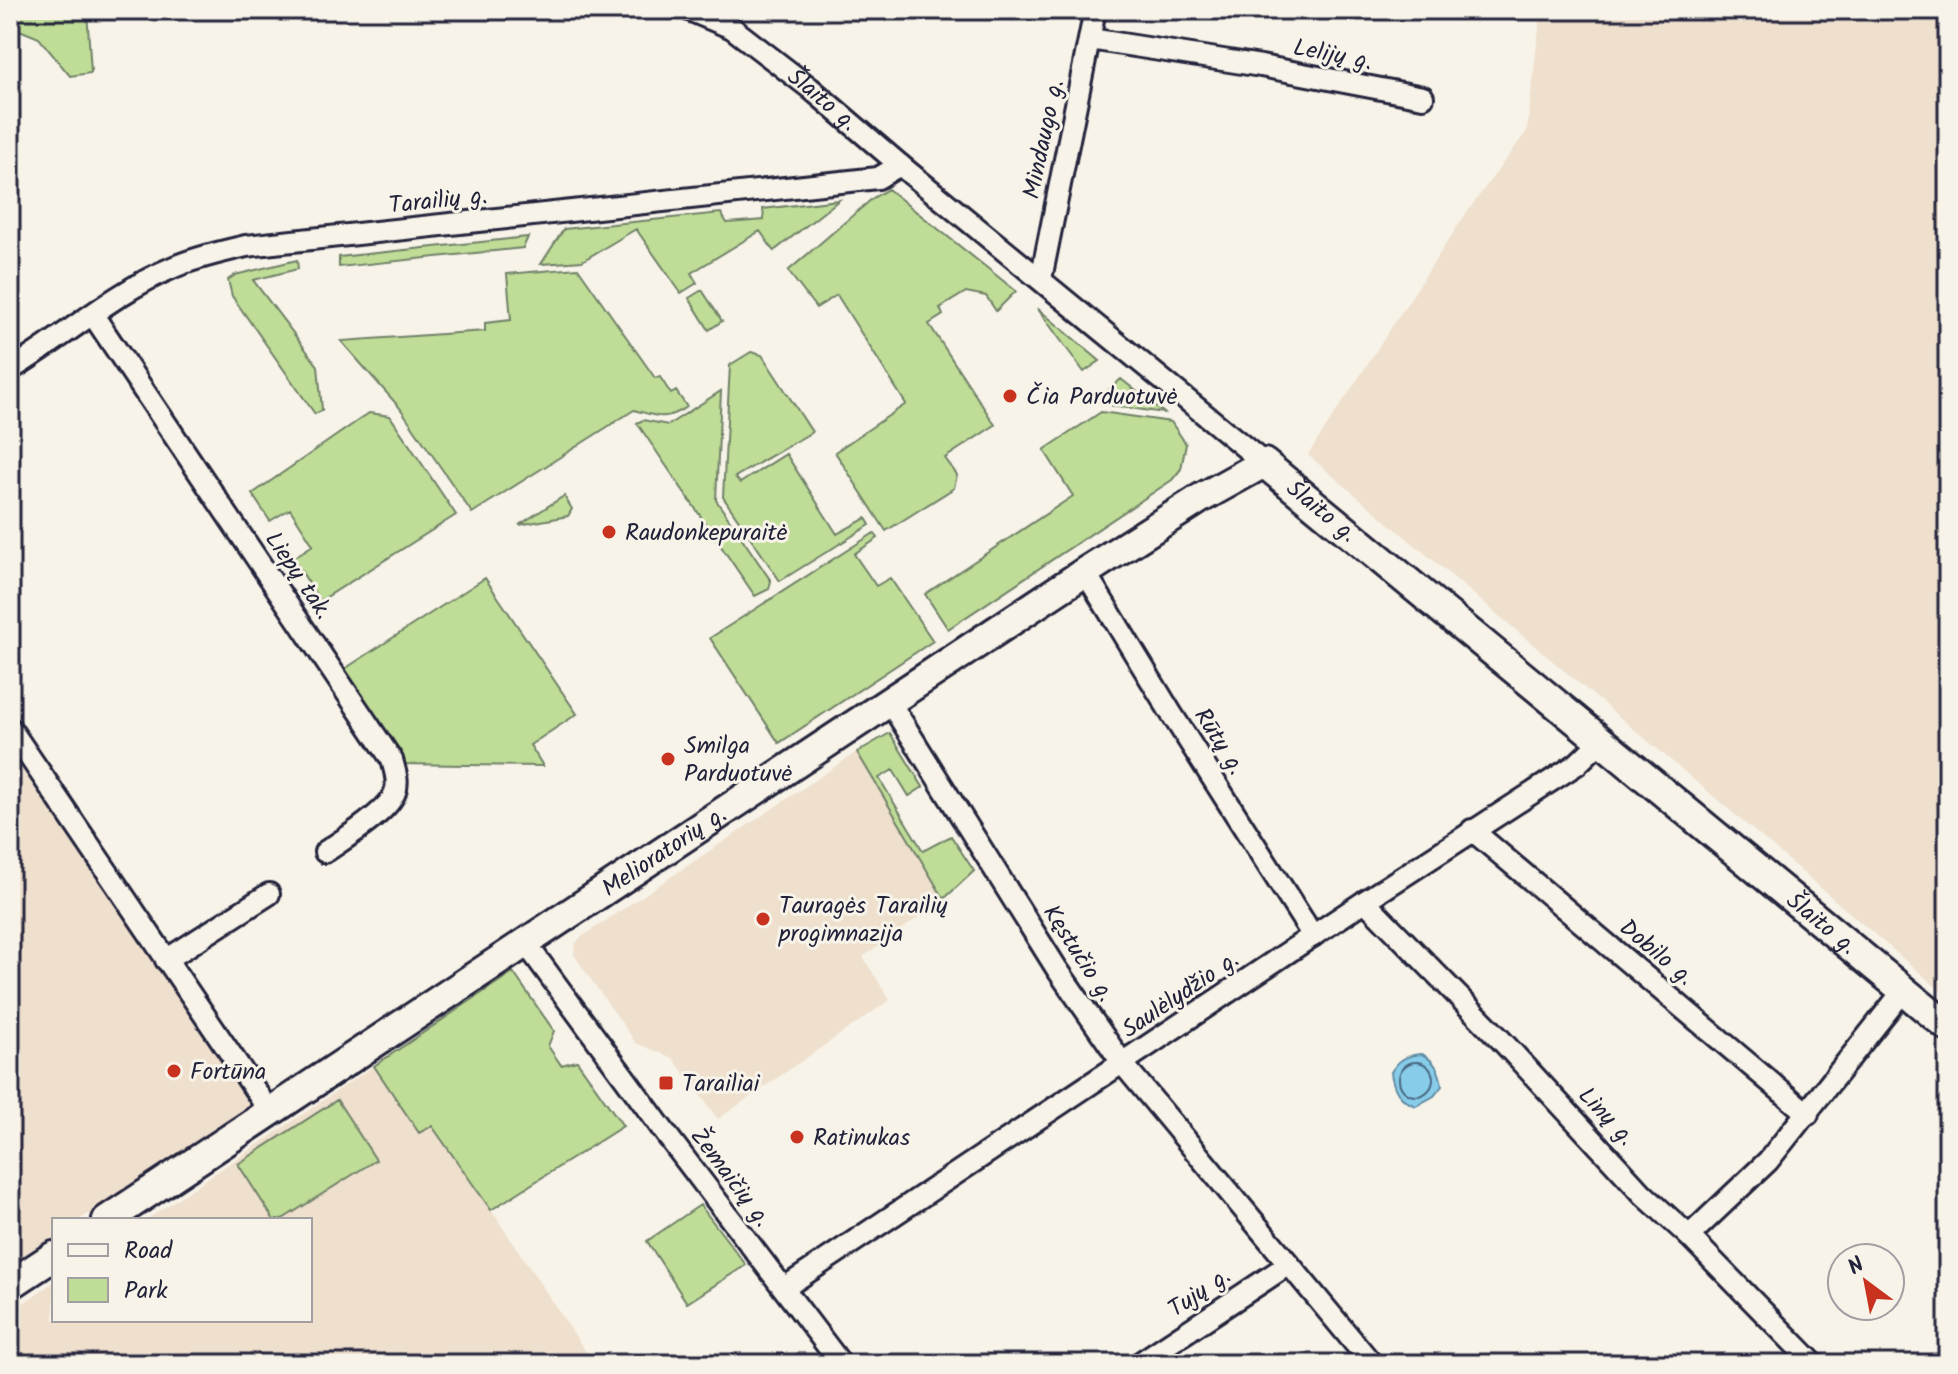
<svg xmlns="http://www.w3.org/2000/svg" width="1958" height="1374" font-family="Kalam,sans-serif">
  <rect width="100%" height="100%" fill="#f7f3e8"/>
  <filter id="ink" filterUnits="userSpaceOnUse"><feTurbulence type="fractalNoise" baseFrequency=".0125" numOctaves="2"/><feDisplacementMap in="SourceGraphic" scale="16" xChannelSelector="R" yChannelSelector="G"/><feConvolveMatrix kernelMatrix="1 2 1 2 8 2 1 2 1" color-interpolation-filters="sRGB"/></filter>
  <g filter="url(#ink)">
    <!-- built -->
    <path fill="#efdfcd" d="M1541,10h407v987l-230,-197 -410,-345 159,-243 60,-81z
      M857,752l87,147 -81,58 27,43 -172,119 -45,-61 -37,-15 -58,-82 -4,-7 1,-9 5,-7z
      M31,759l230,341 -182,120h-25v17l-44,29v-500z
      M374,1066l45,66 12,-6 60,84 103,154h-584v-52l44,-30v38h256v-100h-164z"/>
    <!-- green -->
    <path fill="#bfdd96" stroke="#708068" stroke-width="2" d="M10,10h77l4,63 -21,3 -31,-38 -29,-12z
      M888,189l128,102 -20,20 -10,-15 -20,-4 -26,16 3,7 -14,9 66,101 -50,33 12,17 -3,13 -68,43 -51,-79 71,-48 -69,-109 -21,13 -28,-37 85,-73z
      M839,200l-65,51 -14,-20 -69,42 6,10 -16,10 -45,-64 -54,32 -41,3 23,-35 157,-16 6,10 37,-3 -1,-11z
      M528,237l-5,11 -184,19v-10z
      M297,260l1,9 -45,11 65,86 4,44 -7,4 -83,-118 -4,-16 7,-5z
      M578,268l77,110 5,-1 11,17 5,-3 11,16c-23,14 -28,10 -53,3l-162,103 -72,-105 -59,-67 144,-10v-8l26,-3 -4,-46z
      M702,290l20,31 -13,9 -20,-32z
      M1037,308l63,53 -16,11z
      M751,352l11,3 50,77 -77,45 5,6 46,-29 51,80 29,-16 4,7 -90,56 -57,-84 7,-132z
      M1121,379l43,34 -62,-9 -4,-5z
      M721,391l-5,109 55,81 -2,8 -14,7 -118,-173 6,-3 25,5z
      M1101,412l70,10 15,22 -5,25 -9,11 -224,149 -23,-35 148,-98 -29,-46z
      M369,413l21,3 66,99 -136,86 -27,-43 20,-13 -23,-36 -20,12 -18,-27z
      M564,496l8,13 -4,7 -49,9z
      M874,533l4,5 -24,16 22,32 14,-8 43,63 -154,102 -69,-105z
      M485,578l92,136 -47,31 13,21 -144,-2 -59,-92z
      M890,733l33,54 -14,9 -16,-26 -14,8 44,73 28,-15 23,35 -30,28 -87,-147z
      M513,972l41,59 -6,15 13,19 16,-4 46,65 -132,84 -59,-84 -13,7 -45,-67z
      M337,1100l39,60 -95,60h-7l-36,-56z
      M700,1205l46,60 -59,38 -40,-62z"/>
    <!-- water -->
    <path fill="#87cde9" stroke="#5f89a3" stroke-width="2" d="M1422,1054c13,7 18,17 20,32l-8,10 -18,10c-17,-6 -23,-17 -25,-34 8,-13 16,-17 31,-18z"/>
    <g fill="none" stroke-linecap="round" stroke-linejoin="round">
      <!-- shore -->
      <path stroke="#4a6681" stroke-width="2" d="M1399 1079a17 17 0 1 1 34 0a17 17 0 1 1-34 0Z"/>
      <defs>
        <g id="minor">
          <path id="s1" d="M689,10l43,18 78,60 90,77 364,298"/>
          <path d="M1090,39l171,27 162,31"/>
          <path d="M1041,279l54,-269"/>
          <path d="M93,315l299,445c3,11 7,22 3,32 -6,20 -53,48 -70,60"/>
          <path d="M10,370c55,-33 104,-78 164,-103 23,-10 47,-15 72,-21l632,-68 22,-13"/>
          <path d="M1085,572l86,141 142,223"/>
          <path d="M889,701l168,268 66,95 249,300"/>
          <path d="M10,728l260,384"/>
          <path d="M1472,830l336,284"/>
          <path d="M1365,901l136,139 142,154 46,42 125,128"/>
          <path d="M525,942l141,192 175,230"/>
          <path d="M166,960l103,-66"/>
          <path d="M1689,1236l79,-75 136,-171"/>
          <path d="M784,1288l581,-387 212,-137 25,-24"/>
          <path d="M1138,1364l151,-100"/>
        </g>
        <g id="secondary">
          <path id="s2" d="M107,1220l978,-648 116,-74 63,-35 684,564"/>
          <path d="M10,1285l44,-29"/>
        </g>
      </defs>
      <!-- minor casing -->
      <use href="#minor" stroke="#22223b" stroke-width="26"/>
      <!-- secondary casing -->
      <use href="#secondary" stroke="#22223b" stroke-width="34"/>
      <!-- minor -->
      <use href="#minor" stroke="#f7f3e8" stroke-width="20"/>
      <!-- secondary -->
      <use href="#secondary" stroke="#f7f3e8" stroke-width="28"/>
    </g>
  </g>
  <!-- markers -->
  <g fill="#c8321e" stroke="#f7f3e8" stroke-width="3">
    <circle cx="1010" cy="396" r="8"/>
    <circle cx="609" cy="532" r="8"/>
    <circle cx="668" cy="759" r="8"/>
    <circle cx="763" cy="919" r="8"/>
    <circle cx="174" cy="1071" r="8"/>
    <rect x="658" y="1075" width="16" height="16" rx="4"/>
    <circle cx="797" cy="1137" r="8"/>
  </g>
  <g text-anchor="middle" stroke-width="6" stroke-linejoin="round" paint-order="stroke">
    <!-- street labels -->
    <g font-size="24" fill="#22223b" stroke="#f7f3e8">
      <text transform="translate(1333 54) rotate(11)" y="8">Lelijų g.</text>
      <text dy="8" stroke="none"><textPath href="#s1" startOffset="162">Šlaito g.</textPath></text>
      <text transform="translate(1043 139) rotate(-78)" y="8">Mindaugo g.</text>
      <text transform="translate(438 200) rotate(-6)" y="8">Tarailių g.</text>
      <text dy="8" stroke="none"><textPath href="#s2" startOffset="1458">Šlaito g.</textPath></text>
      <text transform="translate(299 575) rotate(56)" y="8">Liepų tak.</text>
      <text transform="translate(1220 741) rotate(58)" y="8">Rūtų g.</text>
      <text dy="8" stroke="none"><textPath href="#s2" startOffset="668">Melioratorių g.</textPath></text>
      <text dy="8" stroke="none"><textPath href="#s2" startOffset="2106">Šlaito g.</textPath></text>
      <text transform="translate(1657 952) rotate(40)" y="8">Dobilo g.</text>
      <text transform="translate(1079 953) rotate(57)" y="8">Kęstučio g.</text>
      <text transform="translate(1180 994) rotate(-34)" y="8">Saulėlydžio g.</text>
      <text transform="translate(1607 1116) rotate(47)" y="8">Linų g.</text>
      <text transform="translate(731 1177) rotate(53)" y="8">Žemaičių g.</text>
      <text transform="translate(1199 1292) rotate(-34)" y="8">Tujų g.</text>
    </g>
    <!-- poi labels -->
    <g font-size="24" fill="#22223b" stroke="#f7f3e8" text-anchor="start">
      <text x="1026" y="404">Čia Parduotuvė</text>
      <text x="625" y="540">Raudonkepuraitė</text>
      <text x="684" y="753">Smilga<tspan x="684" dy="28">Parduotuvė</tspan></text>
      <text x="779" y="913">Tauragės Tarailių<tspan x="779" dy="28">progimnazija</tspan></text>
      <text x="190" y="1079">Fortūna</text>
      <text x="682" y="1091">Tarailiai</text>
      <text x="813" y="1145">Ratinukas</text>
    </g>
  </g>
  <!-- margin -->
  <rect width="1958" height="1374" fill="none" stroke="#f7f3e8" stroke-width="40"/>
  <rect x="20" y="20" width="1918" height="1334" fill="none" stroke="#22223b" stroke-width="3" filter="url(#ink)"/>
  <!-- legend -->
  <rect x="52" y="1218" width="260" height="104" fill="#f7f3e8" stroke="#a29fa3" stroke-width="2"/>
  <rect x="68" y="1244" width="40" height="12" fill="#f7f3e8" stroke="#a29fa3" stroke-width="2"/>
  <text x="124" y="1258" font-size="24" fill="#22223b">Road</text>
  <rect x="68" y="1278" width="40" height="24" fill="#bfdd96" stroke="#a29fa3" stroke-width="2"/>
  <text x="124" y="1298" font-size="24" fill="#22223b">Park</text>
  <!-- north arrow -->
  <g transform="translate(1866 1282) rotate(328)"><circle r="38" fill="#f7f3e8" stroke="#a29fa3" stroke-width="2"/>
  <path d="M0-6L14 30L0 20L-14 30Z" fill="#c8321e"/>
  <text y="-12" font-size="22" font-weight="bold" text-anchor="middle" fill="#22223b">N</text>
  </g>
</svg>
